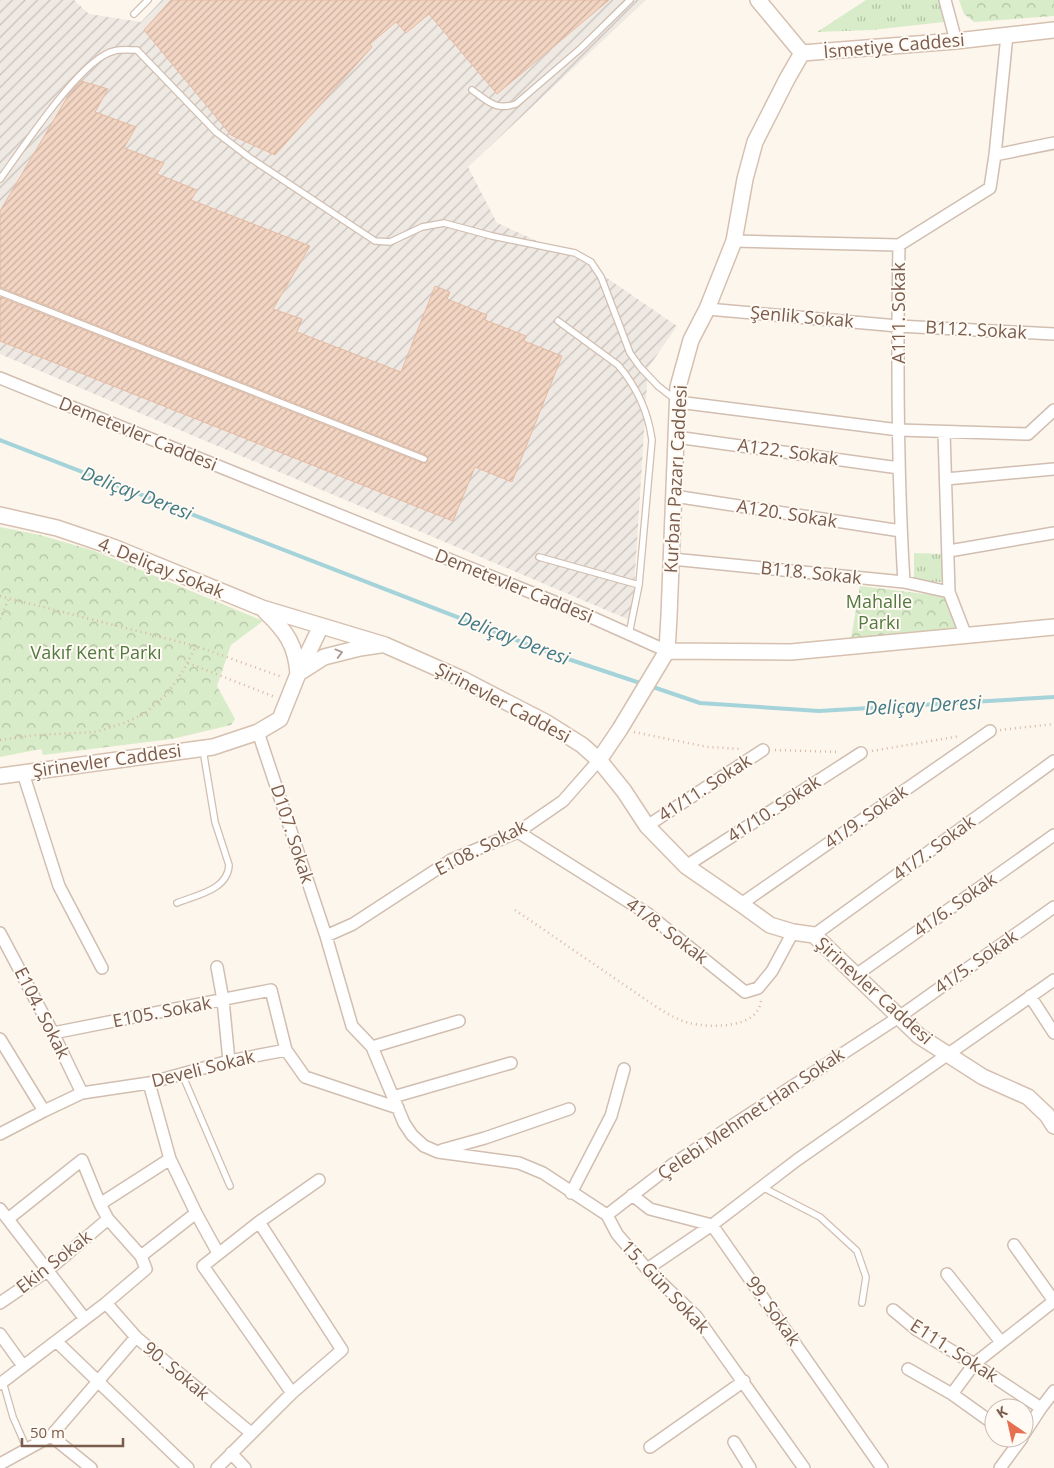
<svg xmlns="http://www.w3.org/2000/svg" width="1054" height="1468" font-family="'Open Sans',sans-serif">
  <defs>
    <pattern id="industrial-furrows" width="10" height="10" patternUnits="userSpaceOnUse" patternTransform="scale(1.25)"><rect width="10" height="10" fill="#efe9e4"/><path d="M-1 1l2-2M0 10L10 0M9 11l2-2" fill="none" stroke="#c7c0bb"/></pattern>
    <pattern id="grass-tufts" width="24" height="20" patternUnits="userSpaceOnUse" patternTransform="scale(1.25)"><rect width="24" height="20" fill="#d8ecc9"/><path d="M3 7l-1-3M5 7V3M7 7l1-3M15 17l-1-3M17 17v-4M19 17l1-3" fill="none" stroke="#b4c2a5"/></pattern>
    <pattern id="park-crowns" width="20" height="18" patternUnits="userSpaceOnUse" patternTransform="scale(1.25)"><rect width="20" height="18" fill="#d8ecc9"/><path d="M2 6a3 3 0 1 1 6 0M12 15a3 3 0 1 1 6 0" fill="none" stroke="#b4c2a5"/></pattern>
    <pattern id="building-hatch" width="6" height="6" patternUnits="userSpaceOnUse" patternTransform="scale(1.25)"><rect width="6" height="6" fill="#f3d5c3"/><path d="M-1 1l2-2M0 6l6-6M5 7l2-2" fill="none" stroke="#cab0a1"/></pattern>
  </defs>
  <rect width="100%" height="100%" fill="#fdf6ec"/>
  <!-- industrial -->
  <path fill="url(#industrial-furrows)" d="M0,0h74l15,14 52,8 21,-22h484l-178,167 29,56 85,38 95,65 -29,42 -16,253 -632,-267z"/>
  <!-- grass -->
  <path fill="url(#grass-tufts)" d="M866,0h73l5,22 -72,8 -55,2z
    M914,553l29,1 -1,28 -28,-1z"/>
  <!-- park -->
  <path fill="url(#park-crowns)" d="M959,0h95v16l-80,6 -10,-8z
    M0,527l40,8 55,16 168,70 -32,24 -14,41 18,33 -4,6 -59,14 -129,16 -2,-6 -41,8z
    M860,586l89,11 8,31 -106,10z"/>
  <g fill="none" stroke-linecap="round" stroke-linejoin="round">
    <!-- stream -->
    <path stroke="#a5d3da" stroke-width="4" d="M0,440l550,213 93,31
      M650,686l50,17 119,8 235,-14"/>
  </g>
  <!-- building -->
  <path fill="url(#building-hatch)" stroke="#e6bba3" d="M171,0h438l-112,94 -68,-80 -23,19 -10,-11 -26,22 2,3 -97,108 -44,-20 -87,-105z
    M81,81l27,8 -13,23 41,15 -12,21 40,15 -7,11 40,16 -6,10 119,46 -37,63 29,10 -5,13 104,40 34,-86 15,6 -3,7 40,16 -2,5 41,16 -2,5 38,15 -50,126 -37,-15 -22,54 -453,-180v-44l422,166h4l2,-3 -2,-5 -426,-168v-76l68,-115z"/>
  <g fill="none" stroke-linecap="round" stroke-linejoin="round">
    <defs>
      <path id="lane" d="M134,14l14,-14
        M472,90c16,11 23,21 44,14l65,-56 49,-48
        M0,179c21,-28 81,-121 114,-128 7,-2 16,-1 23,-1l79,82 34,26 125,83 15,1 32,-15 22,-4 48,13 83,17 16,9 10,15 29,76 10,14 18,19 18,14
        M0,292l424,167
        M558,321l60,44c19,22 30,46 34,75l-13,145 -10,49
        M539,557l100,28
        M177,903c19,-8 51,-13 52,-38l-14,-43 -12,-72
        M182,1074l48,112
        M762,1187l58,30 37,34 9,26 -4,26
        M3,1382l10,35 14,32"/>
      <path id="street" d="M945,0l11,41
        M995,155l59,-12
        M734,241l165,4
        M707,309l191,17 156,8
        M0,378l582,235 85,38
        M678,402l221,28 129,4 26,-24
        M944,432l5,160 17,44
        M676,437l223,31
        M946,479l108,-10
        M674,496l227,35
        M949,551l105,-18
        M672,559l232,23 45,10
        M904,582c-7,-112 -7,-224 -5,-337l91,-57 5,-33 12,-120
        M258,732l68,204 26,90 20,21 32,76 8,12 12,11 14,6 81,11 24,10 64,42 10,19 30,35 49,47 108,152
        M23,773l36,113 43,82
        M647,826l116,-76
        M518,832l130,82 97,78 13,-4 14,-17 21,-39
        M686,866l175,-113
        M741,904l249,-173
        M0,933l53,100 29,60
        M814,935l240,-174
        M326,936l27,-12 98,-64 67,-28 45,-31 36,-41
        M217,967l6,33 6,61
        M856,975l198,-140
        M1030,996l24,37
        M53,1033l218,-43 15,60
        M0,1039l44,72
        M372,1047l87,-26
        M149,1083l21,76 26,54 22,40
        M393,1097l118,-34
        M0,1134l44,-23 38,-18 67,-10 80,-22 57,-11 19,27 93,31
        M442,1150l43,-12 84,-29
        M571,1193l40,-77 13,-47
        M632,1195l18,14 62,16 170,243
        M100,1204l70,-45
        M0,1209l85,110
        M607,1215l66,-51 226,-147 155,-110
        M8,1219l74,-59 18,44 8,15 33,37
        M1014,1245l40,56
        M647,1269l65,-44 85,-65 257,-180
        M947,1274l54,68
        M0,1303l47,-32 61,-52
        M106,1303l30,34 115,96
        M893,1310l24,20 57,34 67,44
        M0,1334l23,32
        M57,1342l131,126
        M908,1369l44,25 42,30
        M0,1384l106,-81 40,-34 -5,-13 55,-43
        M292,1393l-89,-127 56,-44 60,-42
        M952,1394l22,-30 80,-63
        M1024,1434l17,-26 13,-17
        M51,1436l40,32
        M734,1442l16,26
        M650,1447l94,-66
        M231,1453l14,15
        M0,1464l51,-28 85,-99
        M217,1468l75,-75 50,-43 -83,-128
        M1000,1468l22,-30"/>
      <path id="secondary" d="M758,0l44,53 154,-12 98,-11
        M0,515l57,13 56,19 149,61 123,37 77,34 85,44 35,22 17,15 25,31 23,35 39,40 55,38 29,21 23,7 21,3 105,101 64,41 45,20 19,18 7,11
        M265,611c21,20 31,34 33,63
        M667,651l124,1 263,-25
        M299,673l25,-16 36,-9 20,-3
        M599,760l21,-31 47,-78 2,-35 9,-229 13,-47 16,-31 27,-68 11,-62 10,-37 32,-63 15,-26
        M0,776l213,-29 45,-15 22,-13 18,-45 23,-48"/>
    </defs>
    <!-- lane casing -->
    <use href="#lane" stroke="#d1beb0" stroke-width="8"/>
    <!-- street casing -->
    <use href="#street" stroke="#d1beb0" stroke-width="14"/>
    <!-- secondary casing -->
    <use href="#secondary" stroke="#d6c0b0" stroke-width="18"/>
    <!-- path -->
    <path stroke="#d9b8a5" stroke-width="2.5" stroke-dasharray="1 4" stroke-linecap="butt" d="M0,596l196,50 86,31
      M0,619l9,-21
      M188,663l87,34
      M1000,730l54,-6
      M634,732l74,15 34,2
      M0,740l36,-5 60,-3 28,-9 20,-9 22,-19 17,-24 13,-25
      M775,750l64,2
      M872,751l88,-15
      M515,910l143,98c10,6 20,12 31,15 21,5 70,6 72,-23"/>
    <!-- lane -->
    <use href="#lane" stroke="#fff" stroke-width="5.5"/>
    <!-- street -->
    <use href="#street" stroke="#fff" stroke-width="11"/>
    <!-- secondary -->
    <use href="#secondary" stroke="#fff" stroke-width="15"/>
  </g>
  <!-- one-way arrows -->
  <defs><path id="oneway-chevron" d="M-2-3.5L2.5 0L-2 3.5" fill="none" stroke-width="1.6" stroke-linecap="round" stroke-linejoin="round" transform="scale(1.25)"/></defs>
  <use stroke="#af9d94" href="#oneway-chevron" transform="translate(339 653) rotate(-15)"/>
  <g text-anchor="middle" stroke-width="4" stroke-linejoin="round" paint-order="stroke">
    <!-- street labels -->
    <g font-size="18" fill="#7a5c4d" stroke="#fffaf3">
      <text transform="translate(894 46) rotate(-5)" y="6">İsmetiye Caddesi</text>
      <text transform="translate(899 313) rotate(-90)" y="6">A111. Sokak</text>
      <text transform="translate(802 317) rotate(5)" y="6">Şenlik Sokak</text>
      <text transform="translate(976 330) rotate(3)" y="6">B112. Sokak</text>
      <text transform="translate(138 434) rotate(22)" y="6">Demetevler Caddesi</text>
      <text transform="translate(788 452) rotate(8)" y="6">A122. Sokak</text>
      <text transform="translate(676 479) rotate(-87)" y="6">Kurban Pazarı Caddesi</text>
      <text transform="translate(787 514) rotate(9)" y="6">A120. Sokak</text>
      <text transform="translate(161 568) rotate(22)" y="6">4. Deliçay Sokak</text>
      <text transform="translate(811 573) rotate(6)" y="6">B118. Sokak</text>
      <text transform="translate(514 586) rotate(22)" y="6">Demetevler Caddesi</text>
      <text transform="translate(503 703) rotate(28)" y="6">Şirinevler Caddesi</text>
      <text transform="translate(107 761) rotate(-8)" y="6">Şirinevler Caddesi</text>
      <text transform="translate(705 788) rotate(-33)" y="6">41/11. Sokak</text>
      <text transform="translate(774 809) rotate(-33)" y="6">41/10. Sokak</text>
      <text transform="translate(866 817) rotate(-35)" y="6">41/9. Sokak</text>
      <text transform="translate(292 834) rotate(72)" y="6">D107. Sokak</text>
      <text transform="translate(481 848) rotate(-27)" y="6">E108. Sokak</text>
      <text transform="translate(934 848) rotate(-36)" y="6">41/7. Sokak</text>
      <text transform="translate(955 905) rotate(-35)" y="6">41/6. Sokak</text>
      <text transform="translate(667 931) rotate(37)" y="6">41/8. Sokak</text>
      <text transform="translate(976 962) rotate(-35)" y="6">41/5. Sokak</text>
      <text transform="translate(874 991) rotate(42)" y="6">Şirinevler Caddesi</text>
      <text transform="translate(162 1012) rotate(-11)" y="6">E105. Sokak</text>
      <text transform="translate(42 1013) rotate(63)" y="6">E104. Sokak</text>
      <text transform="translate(203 1069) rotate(-14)" y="6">Develi Sokak</text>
      <text transform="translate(751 1114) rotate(-34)" y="6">Çelebi Mehmet Han Sokak</text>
      <text transform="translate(54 1262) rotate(-38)" y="6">Ekin Sokak</text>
      <text transform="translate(665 1287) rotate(47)" y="6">15. Gün Sokak</text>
      <text transform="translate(773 1311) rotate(55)" y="6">99. Sokak</text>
      <text transform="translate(954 1351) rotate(33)" y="6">E111. Sokak</text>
      <text transform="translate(176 1371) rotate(40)" y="6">90. Sokak</text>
    </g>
    <!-- park labels -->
    <g font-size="18" fill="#537a41" stroke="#fffaf3">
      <text x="879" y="608">Mahalle<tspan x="879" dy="21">Parkı</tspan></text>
      <text x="96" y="659">Vakıf Kent Parkı</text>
    </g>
    <!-- water labels -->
    <g font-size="19" font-style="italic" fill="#437c86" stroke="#fffaf3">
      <text transform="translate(137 493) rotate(21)" y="7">Deliçay Deresi</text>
      <text transform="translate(514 638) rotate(21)" y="7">Deliçay Deresi</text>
      <text transform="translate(923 705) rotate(-3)" y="7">Deliçay Deresi</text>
    </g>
  </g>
  <!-- north arrow -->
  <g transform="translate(1009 1423) rotate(326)"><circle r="24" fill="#fffaf3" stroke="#cabbb1"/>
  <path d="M0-4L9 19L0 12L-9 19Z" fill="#e76f51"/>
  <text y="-8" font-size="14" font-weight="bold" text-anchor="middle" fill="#7a5c4d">K</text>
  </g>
  <!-- scale -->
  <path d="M22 1438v8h101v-8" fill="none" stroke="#7a5c4d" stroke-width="2.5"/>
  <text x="30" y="1438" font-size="15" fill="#7a5c4d" stroke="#fffaf3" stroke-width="4" paint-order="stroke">50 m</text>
</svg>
